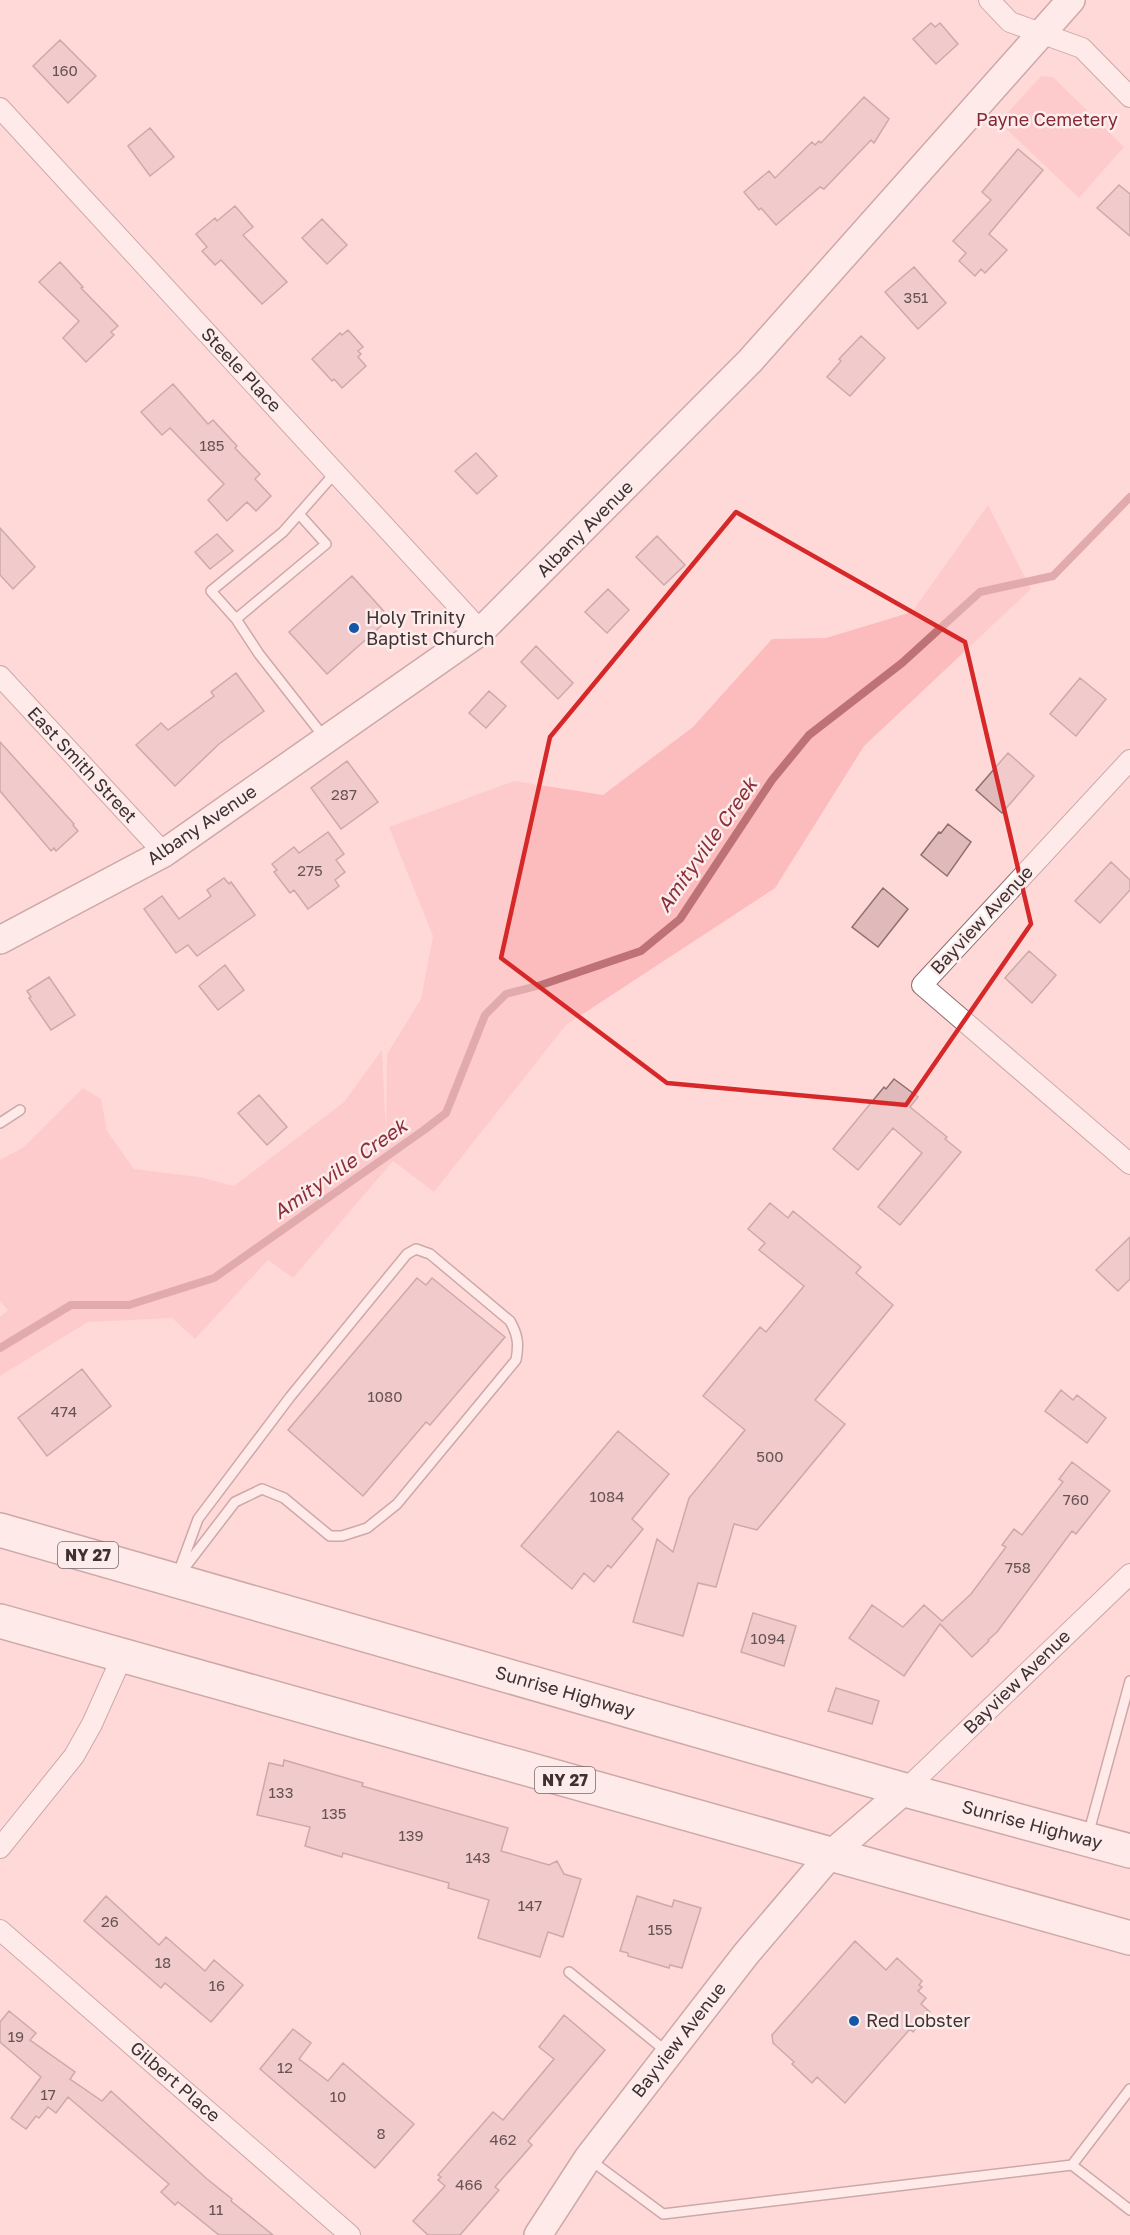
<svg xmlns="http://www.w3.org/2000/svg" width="1130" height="2235" font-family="'Golos Text',sans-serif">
  <rect width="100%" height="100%" fill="#ffd8d8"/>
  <!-- green -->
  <path fill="#fcbbbc" d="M1041,76l12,1 71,70 -45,51 -80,-76z
    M988,505l43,84 -167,157 -89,142 -209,137 -132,167 -41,-31 -100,117 -25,-18 -73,79 -23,-21 -84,4 -88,54v-59l8,-7 -8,-9v-141l24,-13 59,-59 18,11 6,32 27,38 65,8 35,9 110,-84 38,-52 4,84 1,-80 34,-55 12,-63 -44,-109 125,-46 89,14 90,-68 79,-88 54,-1 86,-26z"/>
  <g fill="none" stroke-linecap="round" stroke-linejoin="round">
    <!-- stream -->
    <path stroke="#bd7275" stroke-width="8" d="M0,1348l71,-43h58l85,-27 210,-148 22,-17 39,-98 21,-21 35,-9 100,-34 39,-32 92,-139 37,-45 93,-72 78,-71 73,-16 77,-79"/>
  </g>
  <!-- building -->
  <path fill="#e0babb" stroke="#916f6f" stroke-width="1.5" d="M931,23l4,4 5,-4 18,21 -22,20 -23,-25z
    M60,40l36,36 -28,27 -35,-37z
    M864,97l25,22 -15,24 -3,-3 -47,49 -4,-2 -44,38 -15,-17 -2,2 -15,-18 25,-21 6,7 37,-36 3,3 4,-4 2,2z
    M150,128l24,29 -24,19 -22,-30z
    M1018,149l25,21 -54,64 18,16 -22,23 -4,-4 -6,7 -16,-15 7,-8 -13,-12 38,-41 -9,-8z
    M1119,185l11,9v42l-33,-28z
    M235,206l18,21 -10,8 44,47 -25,22 -41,-44 -6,5 -13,-14 5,-4 -11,-13 19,-16 2,3z
    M322,219l25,26 -20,19 -25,-26z
    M60,262l23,25 -2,1 37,38 -7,6 3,3 -28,27 -23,-24 16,-17 -40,-39z
    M914,267l32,36 -28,26 -33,-37z
    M348,330l15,17 -5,4 3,3 -3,3 8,9 -24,22 -8,-9 -2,2 -20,-22 28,-26 2,2z
    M861,336l24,22 -35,38 -23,-19 14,-16 -2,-2z
    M173,384l35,40 5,-4 24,26 -2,2 25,26 -5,5 16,17 -15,15 -9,-9 -20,19 -19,-21 16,-16 -54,-56 -8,7 -21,-23z
    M476,453l21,23 -20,18 -22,-23z
    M0,528l35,39 -22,22 -13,-14z
    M217,534l16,17 -23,18 -15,-17z
    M657,536l28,29 -21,20 -28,-28z
    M352,576l38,42 -63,56 -38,-42z
    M608,589l21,21 -22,23 -22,-21z
    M536,646l37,37 -15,16 -37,-37z
    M236,673l28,38 -45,33 -44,42 -39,-41 25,-22 7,7 46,-34 -3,-4z
    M1080,678l26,21 -30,37 -26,-22z
    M489,691l17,15 -20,22 -17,-15z
    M0,742l74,82 -1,1 5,6 -22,20 -2,-3 -3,3 -51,-60z
    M1008,753l26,23 -32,37 -26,-23z
    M347,761l31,41 -37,27 -30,-41z
    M948,824l23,18 -24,34 -26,-21 18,-23 2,1z
    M328,832l16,22 -8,6 9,12 -10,8 4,6 -31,23 -14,-19 -4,3 -16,-21 3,-2 -5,-6 22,-17 5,6z
    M1111,862l19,18v10l-30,33 -25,-22z
    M224,878l5,6 2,-2 24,33 -58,41 -9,-11 -12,8 -32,-44 18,-13 17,23 32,-23 -4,-6z
    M883,888l25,21 -30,38 -26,-20z
    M1029,951l27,24 -24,28 -27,-25z
    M225,965l19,25 -26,20 -19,-24z
    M49,977l26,38 -24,15 -22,-32 2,-1 -4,-6z
    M894,1079l24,18 -8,10 37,30 -2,2 16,13 -61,73 -22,-18 44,-54 -29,-25 -35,42 -25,-21 51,-62 2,2z
    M259,1095l28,32 -20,18 -29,-32z
    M770,1203l18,15 5,-7 68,56 -5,6 37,32 -78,95 30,24 -88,106 -23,-6 -18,63 -18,-4 -15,53 -50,-14 24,-83 16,13 16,-54 56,-68 -42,-34 57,-69 6,5 38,-46 -45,-36 6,-7 -17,-14z
    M1130,1237v42l-12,12 -22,-21z
    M417,1278l9,7 6,-7 73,59 -75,88 -4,-3 -63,74 -75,-66z
    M82,1369l29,37 -64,50 -29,-38z
    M1061,1390l12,10 4,-5 29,23 -19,25 -42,-32z
    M618,1431l51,43 -37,45 11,10 -32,39 -3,-3 -14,17 -10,-9 -12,16 -51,-43z
    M1072,1462l38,29 -34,43 -4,-3 -75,101 -9,8 1,1 -17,16 -32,-33 -36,52 -55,-38 23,-33 31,22 21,-22 18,16 29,-27 35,-47 -4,-2 12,-16 8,6 41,-53 -4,-3z
    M753,1613l43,13 -12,40 -43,-14z
    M836,1688l43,13 -7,23 -44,-13z
    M284,1760l79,23 -1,3 146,42 -7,23 48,14 8,-4 7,13 17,5 -18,58 -15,-5 -8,25 -62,-19 11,-38 -41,-12 1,-5 -106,-30 -1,4 -37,-11 5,-19 -53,-12 12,-52 14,3z
    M106,1896l53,49 7,-8 39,34 9,-11 29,25 -32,37 -46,-39 -4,5 -77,-67z
    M637,1896l35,11 2,-7 27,8 -19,60 -12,-3 -1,3 -41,-12v-3l-8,-2z
    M855,1941l31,29 11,-12 25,23 -3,4 3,2 -4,4 8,7 -5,6 9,8 -17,20 -3,-3 -65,74 -28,-26 -5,6 -20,-19 2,-2 -21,-19 -1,-8z
    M9,2011l27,22 -6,7 45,32 -5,7 32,22 9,-10 96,88 25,20 -1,2 42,34h-54l-41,-33 -3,3 -14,-13 8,-8 -101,-87 -12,16 -8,-6 -9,11 -3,-2 -10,13 -15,-11 30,-41 -41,-35v-20z
    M564,2015l41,35 -77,91 4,4 -37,42 4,3 -39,45h-32l-15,-14 32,-35 -7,-6 3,-3 -3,-2 55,-63 10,8 51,-61 -15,-12z
    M293,2029l18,14 -12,16 29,22 15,-18 71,61 -39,44 -115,-99z"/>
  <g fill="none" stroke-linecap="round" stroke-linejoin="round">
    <defs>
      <path id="lane" d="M236,619l90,-75 -27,-30
        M324,737l-65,-83 -23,-35 -25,-28 72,-59 52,-59
        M0,1123l20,-13
        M416,1249l14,5 80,67c8,14 9,23 6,39l-119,144 -30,24 -25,8h-12l-46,-38 -22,-9 -27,13 -59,77 22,-60 92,-122 117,-143z
        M1088,1835l42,-154
        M569,1972l98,80
        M589,2159l74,55 409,-49 58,45
        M1072,2165l58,-76"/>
      <path id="street" d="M989,0l21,22 72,26 48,49
        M0,108l481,523
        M0,676l164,177
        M1130,760l-208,225 208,179
        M905,1790l225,-216
        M0,1848l74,-92 18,-32 30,-67
        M0,1930l350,305"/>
      <path id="secondary" d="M0,940l164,-87 317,-222 269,-270 321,-361
        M538,2235l50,-77 158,-204 86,-101 73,-63"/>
      <path id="highway" d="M0,1530l905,260 225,61
        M0,1621l1130,317"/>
    </defs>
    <!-- lane casing -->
    <use href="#lane" stroke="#916e6f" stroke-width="12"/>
    <!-- street casing -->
    <use href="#street" stroke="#916e6f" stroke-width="22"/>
    <!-- secondary casing -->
    <use href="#secondary" stroke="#916e6f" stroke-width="30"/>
    <!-- highway casing -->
    <use href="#highway" stroke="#916e6f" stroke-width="36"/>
    <!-- lane -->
    <use href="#lane" stroke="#fff" stroke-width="9"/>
    <!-- street -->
    <use href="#street" stroke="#fff" stroke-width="20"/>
    <!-- secondary -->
    <use href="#secondary" stroke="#fff" stroke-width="27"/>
    <!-- highway -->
    <use href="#highway" stroke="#fff" stroke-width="33"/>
  </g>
  <!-- marked area -->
  <path d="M0 0H1130V2235H0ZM736,512l229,130 66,282 -125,181 -239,-22 -166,-125 49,-221z" fill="#ffd8d8" fill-opacity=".55" fill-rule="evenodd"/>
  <path fill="none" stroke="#d62828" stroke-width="4.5" stroke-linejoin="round" d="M736,512l229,130 66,282 -125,181 -239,-22 -166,-125 49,-221z"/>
  <!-- markers -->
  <g fill="#1656a7" stroke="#fcecec" stroke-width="2">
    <circle cx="354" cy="628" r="6"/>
    <circle cx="854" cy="2021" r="6"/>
  </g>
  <g text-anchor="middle" stroke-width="5" stroke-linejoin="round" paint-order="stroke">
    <!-- number labels -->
    <g font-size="15" fill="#675254">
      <text x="65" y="76">160</text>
      <text x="916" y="303">351</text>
      <text x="212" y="451">185</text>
      <text x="344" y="800">287</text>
      <text x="310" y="876">275</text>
      <text x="385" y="1402">1080</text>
      <text x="64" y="1417">474</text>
      <text x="770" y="1462">500</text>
      <text x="607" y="1502">1084</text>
      <text x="1076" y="1505">760</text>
      <text x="1018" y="1573">758</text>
      <text x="768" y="1644">1094</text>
      <text x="281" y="1798">133</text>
      <text x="334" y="1819">135</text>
      <text x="411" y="1841">139</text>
      <text x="478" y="1863">143</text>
      <text x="530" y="1911">147</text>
      <text x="110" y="1927">26</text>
      <text x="660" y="1935">155</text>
      <text x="163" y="1968">18</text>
      <text x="217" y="1991">16</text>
      <text x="16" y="2042">19</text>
      <text x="285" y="2073">12</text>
      <text x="48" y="2100">17</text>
      <text x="338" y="2102">10</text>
      <text x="381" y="2139">8</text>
      <text x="503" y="2145">462</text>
      <text x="469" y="2190">466</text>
      <text x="216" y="2215">11</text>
    </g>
    <!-- shield labels -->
    <g fill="#fcecec" stroke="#786869" stroke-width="1.5">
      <rect x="58" y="1542" width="60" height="26" rx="4.5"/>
      <rect x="535" y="1767" width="60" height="26" rx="4.5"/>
    </g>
    <g font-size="16" font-weight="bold" fill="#3f3031">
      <text x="88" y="1561">NY 27</text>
      <text x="565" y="1786">NY 27</text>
    </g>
    <!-- park labels -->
    <g font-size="18" fill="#842833" stroke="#fcecec">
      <text x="1047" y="126">Payne Cemetery</text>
    </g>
    <!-- street labels -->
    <g font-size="18" fill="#3f3031" stroke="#fcecec">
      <text transform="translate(241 370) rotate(47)" y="6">Steele Place</text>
      <text transform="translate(585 529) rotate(-45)" y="6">Albany Avenue</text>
      <text transform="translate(82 765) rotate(47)" y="6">East Smith Street</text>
      <text transform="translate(202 825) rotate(-34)" y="6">Albany Avenue</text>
      <text transform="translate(982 920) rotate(-47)" y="6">Bayview Avenue</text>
      <text transform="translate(1017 1682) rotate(-44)" y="6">Bayview Avenue</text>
      <text transform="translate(565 1692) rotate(16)" y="6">Sunrise Highway</text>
      <text transform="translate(1032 1825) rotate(15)" y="6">Sunrise Highway</text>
      <text transform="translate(679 2040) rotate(-52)" y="6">Bayview Avenue</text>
      <text transform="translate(175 2082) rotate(41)" y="6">Gilbert Place</text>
    </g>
    <!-- poi labels -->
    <g font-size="18" fill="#3f3031" stroke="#fcecec" text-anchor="start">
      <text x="366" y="624">Holy Trinity<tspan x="366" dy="21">Baptist Church</tspan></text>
      <text x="866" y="2027">Red Lobster</text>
    </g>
    <!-- water labels -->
    <g font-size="20" font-style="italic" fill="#8b2f39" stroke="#fcecec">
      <text transform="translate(707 845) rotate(-55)" y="7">Amityville Creek</text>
      <text transform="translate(340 1169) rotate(-35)" y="7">Amityville Creek</text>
    </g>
  </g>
</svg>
